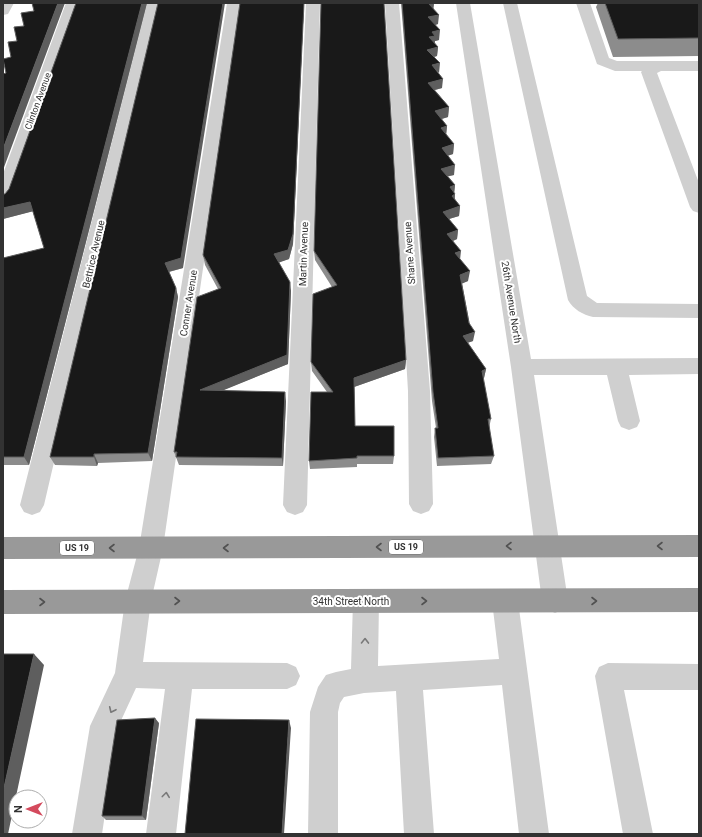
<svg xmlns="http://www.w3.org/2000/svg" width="702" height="837" font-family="Roboto,sans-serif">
  <rect width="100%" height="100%" fill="#fff"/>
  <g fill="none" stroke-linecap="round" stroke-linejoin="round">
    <!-- minor -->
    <path fill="#cfcfcf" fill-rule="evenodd" d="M3,3h11l-6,11 -5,1z
      M66,3h14l-68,195 -3,4 -6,2v-30z
      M147,3h14l-117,502 -4,7 -8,3 -8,-3 -4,-7z
      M227,3h14l-78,545 -12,53 -8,61 144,1 9,4 4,9 -4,9 -9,4h-95l-16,145h-30l19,-145 -29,-1 -18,39 -16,107h-30l18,-108 25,-53 10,-72 14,-53z
      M306,3h14l-13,502 -4,7 -8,3 -8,-3 -4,-7z
      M385,3h14l31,388 3,113 -4,7 -8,3 -8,-3 -4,-7 -1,-113z
      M456,3h14l61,356 168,-1v16l-70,1 11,46 -3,6 -8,3 -8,-3 -3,-6 -11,-46h-73l34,226 -4,8 -9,4 -9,-4 -4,-8 -31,-234z
      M503,3h14l70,293 10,7 102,1v14l-106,-1c-10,-2 -20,-8 -25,-17z
      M576,3h14l19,55 8,3h82v10h-38l-4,2 42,110v30l-6,-2 -3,-4 -49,-135 1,-1h-27l-18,-7z
      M366,589l9,4 4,8 -1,65 121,-7 -7,-58 4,-8 9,-4 9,4 4,8 31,233h-30l-17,-149 -79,5 11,144h-30l-8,-143 -32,2 -20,4 -4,6 -2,9v122h-30l2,-122 8,-25 8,-12 10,-3 15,-3 2,-68 4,-8z
      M608,663l91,1v26h-75l29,144h-30l-28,-158 4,-9z"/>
    <!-- highway -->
    <path fill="#999" fill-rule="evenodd" d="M699,535v22l-696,2v-22z
      M699,588v24l-696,2v-24z"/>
  </g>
  <!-- wall -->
  <path fill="#8c8c8c" d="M76,3h71l-118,462h-26v-207l41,-10 -11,-37 -30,8v-25h2l4,-5z
    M158,3l25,265 -14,4 7,16 2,9 -26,164 -54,2 -1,3 -42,-1 -5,-8z
    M240,3h64l-11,241 -4,15 -10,3 12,29 -3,73 -65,26 63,11 -3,65 -104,-1 -5,-13 44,-163 -13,-24 -2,-10z
    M401,3h33l-1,6 5,15 -3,1 4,15 -4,1v2l3,4 -1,9 -3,1 8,31 -7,2 14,17 -1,10 -6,2 5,7 -1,9 8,9 -1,10 -6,2 7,19 -6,1 7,9 -1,8 1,1v5l5,7 -1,10 -10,3 9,11 -1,9 -4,2 15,40 -6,2 11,58 -6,2 19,26 -2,9h-1l8,41 -2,9 5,28 -3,8 -54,2 -3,-29 1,-9h1l-4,-27z
    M598,3h101v53l-86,1 -17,-50z
    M314,251l92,109 -1,9 -51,18 1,39 39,30 -1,8h-36v3l-47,2 -1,-8 18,-69 -15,-21 -1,-9 21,-75 -17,-27z
    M159,723l-13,97h-40l-4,-4z"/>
  <!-- shaded-wall -->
  <path fill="#5e5e5e" d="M58,3h7l-62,167v-21z
    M142,3h5l-118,462 -5,-8z
    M223,3h2l-42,265 -15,4 -3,-9z
    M304,3l-11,241 -4,15 -14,5 -1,-10z
    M434,3l-1,10 -4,-9z
    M439,15l-1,9 -10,3v-10z
    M440,30l-1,10 -4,1 -1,4 -5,-8 3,-5z
    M438,47l-1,9 -11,3 1,-9z
    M440,63l-1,10 -7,-8z
    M443,79l-1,9 -15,4 1,-9z
    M449,107l-1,10 -14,4 1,-10z
    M447,126l-1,10 -5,-8z
    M454,144l-1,10 -13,4 2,-10z
    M455,165l-1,10 -14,3 1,-9z
    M455,185l-1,10 -4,-8z
    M455,194l-1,10 -2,-8z
    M30,202l4,9 -31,8v-11z
    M460,206l-1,10 -17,5 1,-9z
    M458,230l-1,9 -11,5 1,-10z
    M461,251l-1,9 -5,-7z
    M470,271l-2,10 -9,4 1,-10z
    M290,282l1,9 -3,73 -86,35 -2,-9z
    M176,288l2,9 -26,164 -4,-8z
    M475,332l-2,9 -12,4 2,-9z
    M406,360l-1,9 -51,18v-9z
    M486,369l-2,9 -4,1 2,-8z
    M285,392l1,9 -3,65 -1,-8z
    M94,454l4,9 -1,3 -3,-9z
    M34,654l10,11 -36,169h-5v-42z
    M155,718l4,5 -13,97 -4,-4z
    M289,720l2,8 -7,106h-2z"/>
  <!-- building -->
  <path fill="#191919" stroke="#5e5e5e" d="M32,3h26l-55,146v-75l3,-1 -3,-14 8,-2 -3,-15 9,-1 -3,-14 10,-1 -3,-13 13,-2z
    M76,3h66l-118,454h-21v-199l41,-10 -14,-46 -27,6v-14h2l4,-5z
    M158,3h65l-42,255 -16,5 11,25 -28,165 -54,1v3h-44z
    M240,3h64l-11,231 -5,16 -14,4 16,28 -3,73 -87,35 85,2 -3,66 -106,-1 1,-5h-3l23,-155 24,-9 -18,-33z
    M321,3h63l22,357 -52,18 1,48h39v30h-37v2l-48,3 2,-69h22l-22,-30 2,-68 24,-9 -23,-34z
    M402,3h32l-5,1 10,11 -11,2 12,13 -8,2 3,4 -6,1 9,10 -11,3 13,13 -8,2 11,14 -15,4 21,24 -14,4 12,15 -6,2 13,16 -12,4 13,17 -14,4 14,16 -5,2 5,7 -3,2 8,10 -17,6 15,18 -11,4 14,17 -6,2 15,18 -10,4 9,48 6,9 -12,4 23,33 -4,2 9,48h-3l6,37 -56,2 -3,-30h3l-5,-36z
    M605,3h94v35l-81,1z
    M3,654h31l-31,138z
    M155,718l-13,98h-40l15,-96z
    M196,719l93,1 -7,114h-97z"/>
  <!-- one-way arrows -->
  <defs><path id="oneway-chevron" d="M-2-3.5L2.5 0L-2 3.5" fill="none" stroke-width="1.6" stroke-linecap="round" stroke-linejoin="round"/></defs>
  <g stroke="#515151">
    <use href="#oneway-chevron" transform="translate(509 546) rotate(180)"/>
    <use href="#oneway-chevron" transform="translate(660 546) rotate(180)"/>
    <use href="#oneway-chevron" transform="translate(379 547) rotate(180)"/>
    <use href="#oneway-chevron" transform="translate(112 548) rotate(180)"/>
    <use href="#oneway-chevron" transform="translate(226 548) rotate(180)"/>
    <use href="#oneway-chevron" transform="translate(177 601)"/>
    <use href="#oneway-chevron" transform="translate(424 601)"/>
    <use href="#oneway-chevron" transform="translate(594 601)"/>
    <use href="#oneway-chevron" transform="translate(42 602)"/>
  </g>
  <g stroke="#797979">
    <use href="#oneway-chevron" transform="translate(365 641) rotate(-89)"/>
    <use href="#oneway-chevron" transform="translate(112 710) rotate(115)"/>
    <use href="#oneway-chevron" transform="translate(166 795) rotate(-83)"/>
  </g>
  <g text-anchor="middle" stroke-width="4" stroke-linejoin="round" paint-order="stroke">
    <!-- far-street labels -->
    <g font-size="9" fill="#323232" stroke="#fff">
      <text transform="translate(38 101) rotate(-70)" y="3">Clinton Avenue</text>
    </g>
    <!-- shield labels -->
    <g fill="#fff" stroke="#707070" stroke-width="1">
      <rect x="389" y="540" width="34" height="14" rx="3"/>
      <rect x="60" y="541" width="34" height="14" rx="3"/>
    </g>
    <g font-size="9" font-weight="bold" fill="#323232">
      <text x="406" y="550">US 19</text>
      <text x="77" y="551">US 19</text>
    </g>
    <!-- street labels -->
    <g font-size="10" fill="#323232" stroke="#fff">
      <text transform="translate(409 253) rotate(-94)" y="4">Shane Avenue</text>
      <text transform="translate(93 254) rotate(-77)" y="4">Bettrice Avenue</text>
      <text transform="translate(303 254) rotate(-88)" y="4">Martin Avenue</text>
      <text transform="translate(512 302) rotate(81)" y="4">26th Avenue North</text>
      <text transform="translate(188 303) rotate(-81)" y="4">Conner Avenue</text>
      <text x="351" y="605">34th Street North</text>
    </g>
  </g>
  <!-- border -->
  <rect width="702" height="837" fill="none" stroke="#323232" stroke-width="8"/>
  <!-- north arrow -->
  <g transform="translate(28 809) rotate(270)"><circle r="19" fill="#ffffff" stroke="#adadad"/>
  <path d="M0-3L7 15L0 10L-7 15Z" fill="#d44a5d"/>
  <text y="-6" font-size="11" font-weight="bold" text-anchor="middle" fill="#323232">N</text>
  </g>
</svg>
